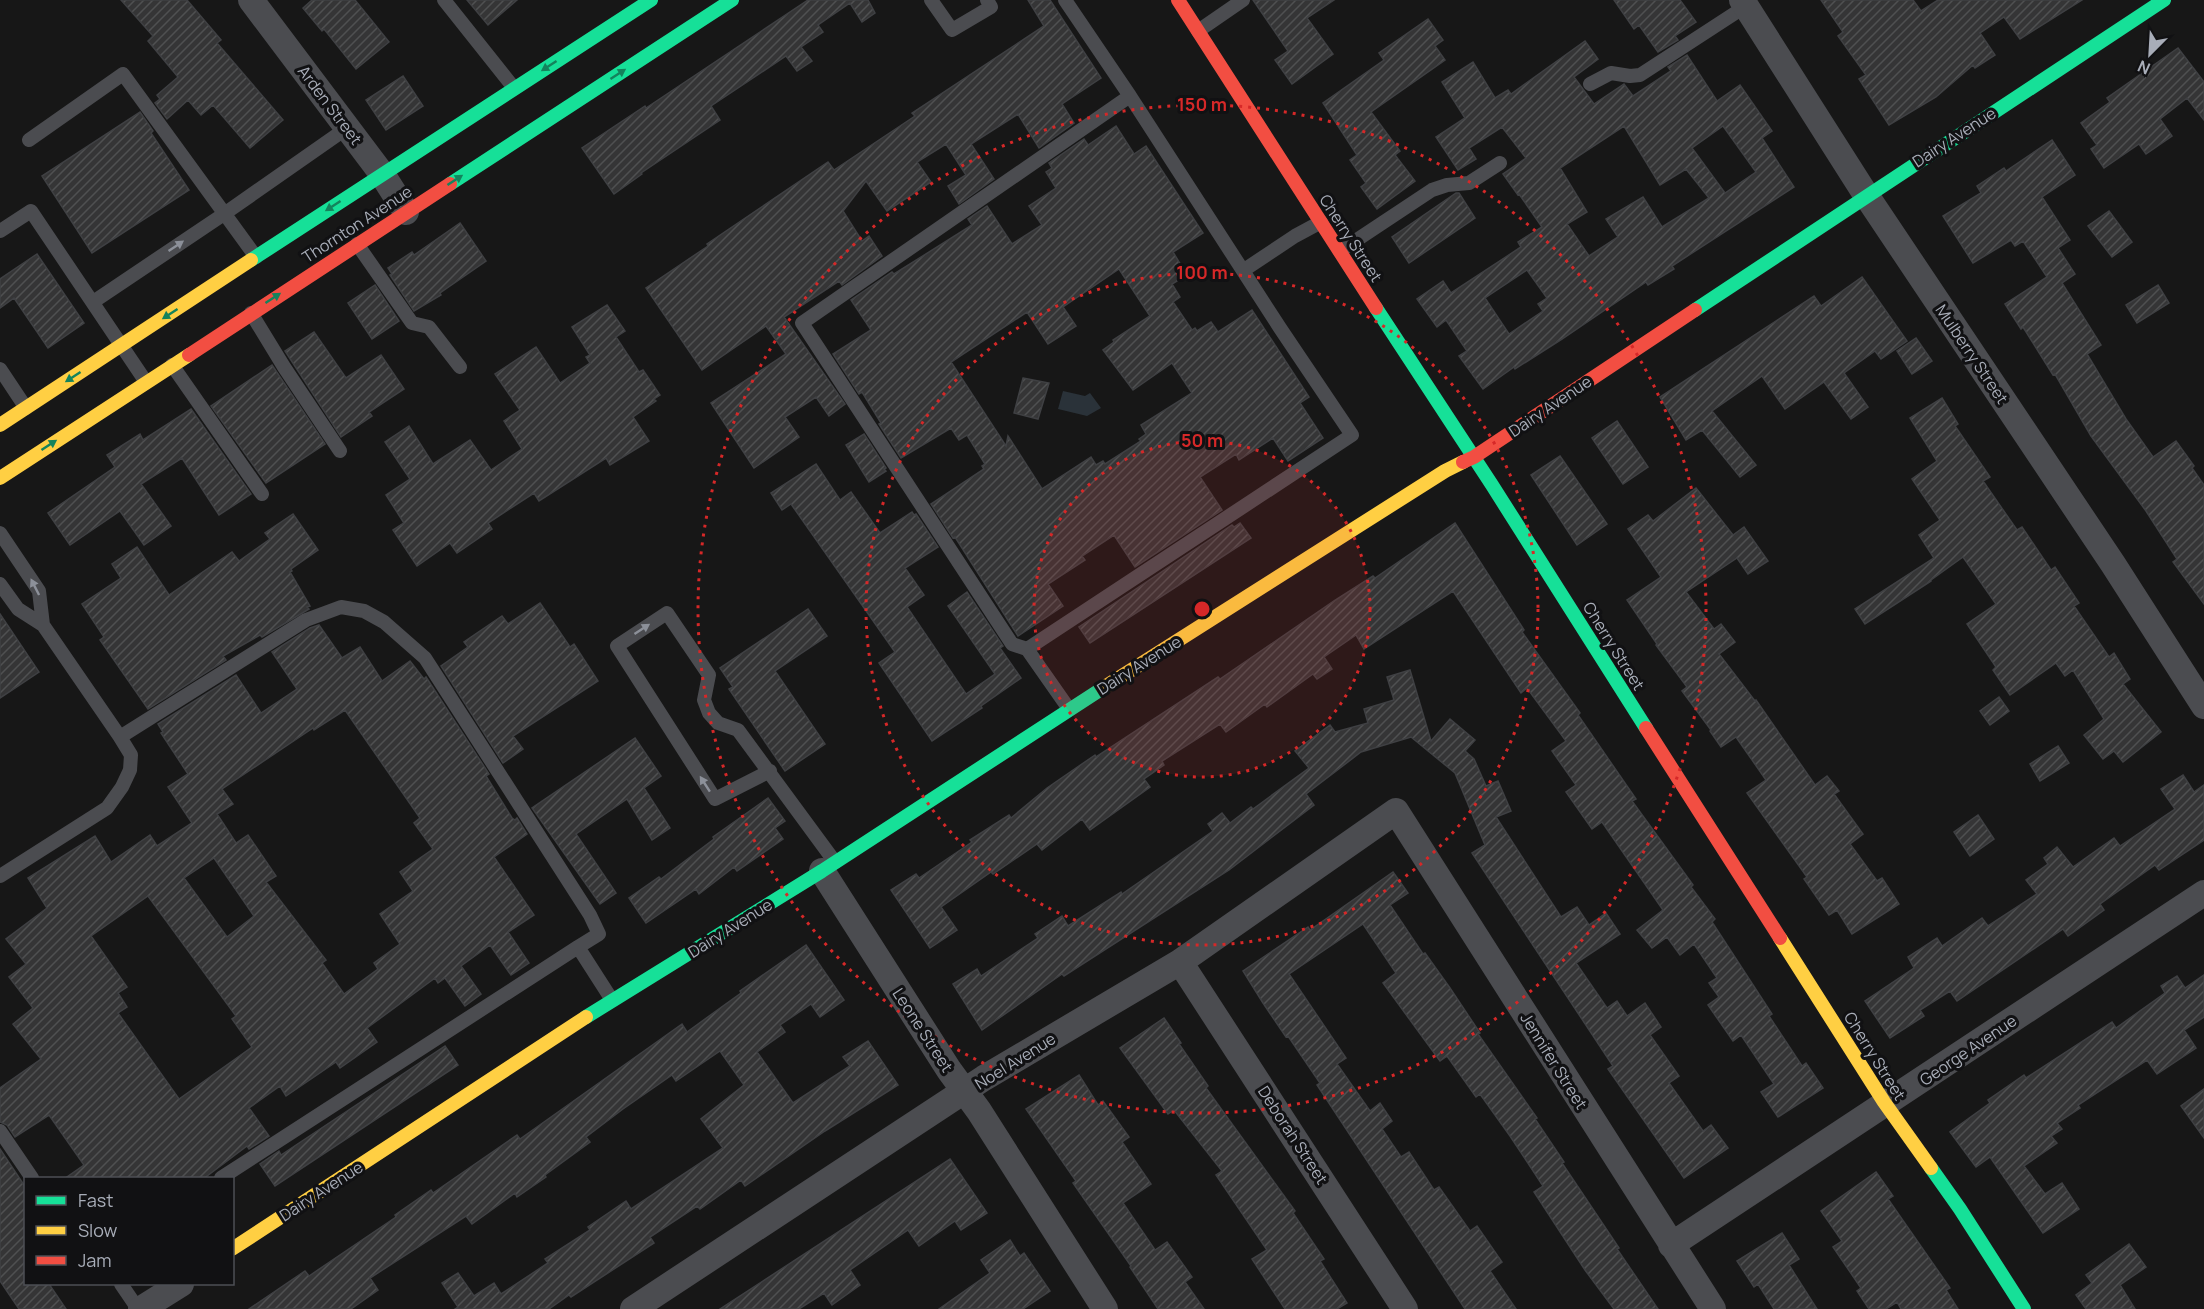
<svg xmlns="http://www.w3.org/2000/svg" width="2204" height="1309" font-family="Manrope,sans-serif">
  <defs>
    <pattern id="building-hatch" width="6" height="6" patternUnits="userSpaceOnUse" patternTransform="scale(1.5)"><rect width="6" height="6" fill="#353536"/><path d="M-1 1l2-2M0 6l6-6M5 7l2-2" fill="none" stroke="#4f5051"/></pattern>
  </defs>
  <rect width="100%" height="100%" fill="#171717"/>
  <!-- water -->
  <path fill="#2a3239" d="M1063,391l22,5 5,-3 11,15 -14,8 -29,-7z"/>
  <!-- building -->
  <path fill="url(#building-hatch)" stroke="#3f4043" stroke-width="1.5" fill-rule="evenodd" d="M121,0h66l34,40 -4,3 66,77 -33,28 -37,-43 -12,10 -13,-15 -21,19 -12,-16 5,-4 -3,-4 21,-18 -30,-36 5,-5z
    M312,0h43l34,42 -33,27 -32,-40 -2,2 -19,-23z
    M467,0h50l-29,25z
    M808,0h60l7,13 -13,9 -12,-19 -32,22 5,7 -22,15 11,14 -15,10 -11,-15 -75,50 9,14 -79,53 1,1 -28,20 -32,-46 63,-42 1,2z
    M1028,0h22l51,78 -39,26 12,19 -35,25 -21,-34 -47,30 23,35 -35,25 -11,-18 18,-11 -20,-31 -29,18 14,20 -44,29 -21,-30 -23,30 19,30 7,-5 13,20 -40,29 -3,-4 -55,36 61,87 -16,12 -13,-19 -31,20 14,20 -45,31 -43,-65 75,-49 -20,-28 -64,44 -56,-82 62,-42 -1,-2 121,-82 6,8 81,-54 -3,-3 132,-87z
    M1253,0h81l-27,18 26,36 -41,30 -17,-24 13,-9z
    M1614,0h66l16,22 -21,14 3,4 -20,12 -19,-27 -5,4z
    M1821,0h92l8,11 17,-11h144l-62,39 -16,-22 -24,16 15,22 -20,13 -2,-3 -37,32 -47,28 -30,-46 7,-4 -28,-39 5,-4z
    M1428,19l15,21 -8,6 10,14 -74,52 29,39 -5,4 20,26 -38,28 -16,-22 5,-4 -16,-23 7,-5 -34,-52 61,-43 -5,-7z
    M1585,41l13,18 -24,18 20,27 30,-20 9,12 38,-25 -3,-4 19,-12 30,46 23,-16 32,46 -10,7 32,49 -122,79 2,3 -26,16 -2,-3 -84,57 -47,30 -1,-2 -31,22 -24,-33 8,-5 -21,-31 -9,7 -20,-28 26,-18 8,12 70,-46 -3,-5 24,-15 -23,-33 -1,1 -15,-21 23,-16 -24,-31 -33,21 7,11 -18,11 -22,-33 29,-19 -23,-36 31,-20 22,36 13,-8 3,4zM1624,126l36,59 26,-16 23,29 -47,29 -19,-30 -37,22 12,18 -29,19 -22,-32 20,-12 -27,-44zM1723,126l33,46 -31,21 -33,-45zM1527,270l20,28 -9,6 5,7 -34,23 -24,-36z
    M2178,48l26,34v38l-17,-22 -27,21 12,17 -26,18 -7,-10 -35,24 -13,-19 6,-4 -16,-22 29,-21 -3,-4z
    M403,76l20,30 -37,24 -20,-30z
    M140,112l13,19 -2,2 38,57 -97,63 -50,-77z
    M1116,126l18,28 12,-8 57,87 -30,19 14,23 -15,9 8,13 -7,5 19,28 3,-2 2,3 14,-9 7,10 34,-22 57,87 -9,6 23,35 -35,23 -15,-23 -34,22 -3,-6 -36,23 22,33 -87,57 -21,-32 -32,21 3,4 -37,24 15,22 -45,30 -63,-99 -2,1 -22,-34 53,-35 -2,-3 3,-2 -18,-29 -8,5 -8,-12 -50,30 -22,-34 2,-1 -19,-31 -3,2 -26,-40 38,-24 -20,-30 41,-28 2,2 78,-49 -4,-6 19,-13 25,38 30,-19 -13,-19 27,-18 -10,-16 6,-4 -3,-5 35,-24 4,6zM1119,269l31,47 -37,24 1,2 -11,8 30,40 39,-27 20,30 -51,32 5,9 -7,5 2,2 -36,23 -2,-3 -7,4 -5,-8 -49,32 -34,-53 -2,10 -55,-84 76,-50 21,32 28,-18 -13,-19z
    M2052,140l23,35 -33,22 28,43 -12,8 17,26 -13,9 39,62 -14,9 39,65 27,38 23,-16 18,25 -2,2 12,17v119l-31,-42 4,-3 -31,-48 -55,-75 -36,-62 -2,1 -30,-48 -2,2 -16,-25 42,-27 -24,-36 -8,5 -4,-6 -38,23 -30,-47 38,-23 -4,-7 27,-18 2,3z
    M1456,193h3l16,25 -66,45 -17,-26z
    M2109,211l23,31 -20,15 -24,-31z
    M460,223l26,38 -46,32 1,2 -27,16 -24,-36 2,-1 -4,-6 24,-16 2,3z
    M37,254l47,69 -36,25 -34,-50 -14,10v-29z
    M1862,277l45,64 -26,18 -6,-8 -31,22 24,34 -17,12 -27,-37 -39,27 -23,-33 -50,35 44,54 -16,12 -38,-47 -16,10 -26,-43 154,-101 7,10z
    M375,285l24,36 -27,18 -24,-36z
    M2158,285l11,18 -32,20 -11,-18z
    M607,305l18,26 -9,6 23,35 4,-2 17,25 -6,4 2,2 -23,16 16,24 -39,24 -4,-7 -67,43 -5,-8 -46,30 4,6 -35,24 -7,-10 -33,23 -24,-36 11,-7 -18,-28 24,-16 -25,-37 24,-16 24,38 37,-24 21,30 31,-21 -18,-28 16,-11 -25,-36 41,-27 24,36 30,-20 -4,-6 4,-2 -18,-28z
    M314,332l32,46 35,-23 23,34 -35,23 3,4 -31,21 -56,-86z
    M1916,338l16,23 -20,13 -15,-23z
    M272,365l53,79 -59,39 -55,-77z
    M1023,378l26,5 -11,36 -24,-6z
    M1942,398l16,26 -3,2 35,51 -7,4 34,49 5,-3 29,43 4,-3 24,36 -5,3 35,51 5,-4 16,26 -7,5 38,48 -38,30 -9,-11 -11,8 -19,-24 20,-16 -31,-49 -8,6 -9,-13 -46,32 -17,-25 3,-3 -29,-43 29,-20 -33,-47 -32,23v1l-66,43 -10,-15 79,-51 -15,-23 21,-15 -28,-41 25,-18 -27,-43z
    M191,409l60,85 -32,21 -37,-57 -41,26 30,42 -27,19 -24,-34 -50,34 -22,-32 67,-46 -8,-12 33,-21 3,6z
    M1617,421l31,46 -25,17 -31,-46z
    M864,434l22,34 -2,1 2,2 -17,11 -23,-37z
    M1560,456l47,68 -30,21 -46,-70z
    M816,464l24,36 11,-8 29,41 32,-21 2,3 2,-1 22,33 -33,21 19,27 -17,12 59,87 29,-20 -47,-68 19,-14 36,54 -3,2 21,30 -40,28 1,2 -50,33 -53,-78 16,-11 -104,-148 -9,6 -11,-17z
    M1696,488l37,47 11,-8 24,34 -20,13 -11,-16 -51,34 28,37 7,-5 14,18 -16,12 36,47 1,-1 59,85 12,-9 12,15 -5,3 29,40 -13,10 27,37 5,-3 17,26 -47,30 -15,-24 -8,5 -25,-36 3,-2 -60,-84 19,-13 -30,-43 -15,10 -11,-16 1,-1 -29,-39 5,-4 -31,-42 1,-1 -30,-44 34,-23 -33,-48 20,-14 5,6z
    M293,514l25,36 -27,19 1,2 -2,1 20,34 -3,1 2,2 -47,28 -2,-2 -37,21 3,4 -78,49 -48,-69 4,-3 -22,-33 39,-26 -9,-14 25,-17 32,48 63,-43 7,9 31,-22 -5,-6z
    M1240,523l11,15 -161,105 -11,-16 153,-102 2,2z
    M1455,523l69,107 -2,2 58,81 -2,2 58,84 -4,2 61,84 -2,2 24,32 -3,3 60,92 -3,2 33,50 4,-3 17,25 -45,29 -17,-25 13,-8 -33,-49 -8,6 -25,-36 11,-8 -10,-14 8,-5 -23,-34 -14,11 -13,-18 -15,11 -15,-18 26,-20 -61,-88 -10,7 -26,-37 10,-7 -24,-34 14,-10 -39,-53 -6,5 -68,-102 -89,58 -8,-14 -32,22 8,12 -15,10 -4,-5 -46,33 -2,-3 -39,28 -6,-8 -58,37 2,4 -20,14 6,8 -60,43 -8,-11 -40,31 -5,-6 -44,30 -2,-2 -50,35 16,23 -27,18 -39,-58 25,-16 3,4 53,-36 -2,-2 39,-25 2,3 36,-30 48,-33 1,2 122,-80 2,2 114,-78 39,-25 2,2z
    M540,603l30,44 4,-3 24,37 -85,55 10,13 -20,14 -62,-97 27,-19 -4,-5 38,-26 6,8z
    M808,609l19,27 -52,35 50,73 -40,27 -56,-82 4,-2 -13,-19z
    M0,614l39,58 -39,26z
    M319,625l23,33 18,-11 22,34 28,-20 14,18 2,-2 63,97 -3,2 26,42 3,2 2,-2 10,16 -33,23 40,58 -26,17 21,31 -18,12 -21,-30 -29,21 20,28 -16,12 -20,-28 -7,5 -3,-5 -68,50 10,14 -37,26 -4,-6 -50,34 -6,-10 -31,22 20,28 -20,13 -2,-3 -44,33h-139l20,-14 -35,-50 -34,22 -8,-12 -7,-3v-34l41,-29 -28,-35 20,-16 -24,-31 17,-13 -20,-25 41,-31 -19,-30 67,-42 16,26 39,-27 7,11 35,-23 -24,-36 20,-13 -27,-41 2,-1 -5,-8 78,-49 25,38 36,-24 -25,-37 38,-24zM345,710l75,108 -6,5 19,26 -33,23 13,19 -33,23 20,30 -26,19 4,6 -34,25 -22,-31 4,-3 -60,-78 10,-6 -28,-41 -12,8 -19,-29 16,-10 -11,-15 91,-61 1,2zM214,858l40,58 -27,21 -43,-59zM148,896l88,120 -4,3 20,28 -73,52 -61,-86 9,-6 -9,-14 9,-6 -36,-51z
    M1410,670l21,71 19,-22 25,21 -10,11 9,8 12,27 12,-5 13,30 -15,6 65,100 16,-10 12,18 17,-12 14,21 -44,29 31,45 10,-7 10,15 18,-13 16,24 -11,8 29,41 -10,7 34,48 8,-6 17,23 -44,30 -76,-109 5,-3 -141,-213 13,-8 -30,-72 -44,-36 -50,15 -55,42 8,11 -85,65 -165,106 -2,-2 -80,56 -29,-46 24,-15 4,7 57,-38 -3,-4 27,-18 6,10 53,-34 1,2 91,-63 -5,-7 14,-11 8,10 21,-16 2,2 56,-41 -14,-17 35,-26 5,7 33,-9 -4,-14 30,-9 -7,-23z
    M1999,697l10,14 -19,14 -10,-14z
    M635,738l26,38 -17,12 26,40 -18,12 -25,-41 -51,35 40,59 -16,11 -68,-96z
    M2058,746l11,17 -29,18 -10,-17z
    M2183,775l11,17 10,-7v55l-45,30 -4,-5 -55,39 4,6 -36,26 -5,-7 -106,72 -7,-10 -30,19 4,6 -34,22 -25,-37 49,-33 -6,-11 29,-19 5,8 40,-28 6,8 49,-32 -11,-14 22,-16 -4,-6 13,-11 16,20 41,-29 6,8 55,-37 -14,-20z
    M768,798l17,23 -10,7 8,11 -46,32 -3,-4 -35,27 -3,-5 -50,34 -17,-25 30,-21 2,2 53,-40 -1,-2z
    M1978,815l16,24 -24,17 -16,-24z
    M1393,872l15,21 -18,12 33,49 2,-1 25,35 30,45 -2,1 59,84 -2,1 29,43 -2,1 57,85 -2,1 41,60h-44l-29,-39 -51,-78 9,-6 -33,-50 -30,-42 -4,3 -29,-41 -7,5 -57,-78 13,-10 -33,-49 -74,50 57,84 -9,6 33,47 10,-8 12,18 -10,8 19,28 8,-5 25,38 5,-3 31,44 7,-5 25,36 -12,9 26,38h-51l-148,-224 3,-2 -32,-47 -2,1 -23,-34 -20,-32 65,-44 2,3z
    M806,945l38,55 -24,17 -9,-13 -31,21 5,7 -28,20 36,51 57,-37 -7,-9 25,-16 30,44 -73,46 -80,55 -4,-6 -41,29 -3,-3 -47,31 4,6 -83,54 -2,-2 -20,14h-94l3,-2 -16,-24 16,-10 16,23 20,-13 7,11 47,-31 -3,-4 45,-29 -2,-3 38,-26 5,8 92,-61 -22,-29 43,-34 -24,-34 -44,30 -4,-6 -49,34 -37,28 4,5 -45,33 1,2 -29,20 -2,-4 -43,31 -6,-8 -96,62 8,12 -27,19h-102l56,-38 4,5 87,-59 -1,-2 36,-25 2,3 84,-58 3,4 162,-115 5,8 54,-39 -1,-2z
    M2204,975v42l-20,13 12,18 -39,26 -10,-14 -69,45 2,3 -23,15 5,6 -11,7 6,7 -33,23 21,28 17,-11 17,26 -36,24 -53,-76 -14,10 -26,-35 40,-29 -2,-3 36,-25 2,3 86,-56 4,6 49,-35 -4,-7 16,-10 8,12z
    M1164,1018l17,25 -2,1 29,42 -2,2 89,123 -2,2 31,46 -4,2 27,42 -10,6h-52l-33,-50 15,-9 -51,-75 6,-4 -48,-61 -6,4 -48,-66z
    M445,1046l13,19 -183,121 -15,-22 19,-13 2,4z
    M1079,1075l19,30 5,-4 26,36 -7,5 29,42 -28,19 32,47 12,-8 25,35 -7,5 19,27h-46l-28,-42 1,-1 -58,-83 3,-2 -50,-72z
    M2204,1089v49l-23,-32z
    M0,1149l26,39v96h23l17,25h-47l-19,-28z
    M950,1159l37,54 -26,17 -6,-9 -36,25 -11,-16 -58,40 10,15 -28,20 -8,-12 -25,16h-79z
    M1876,1172l17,24 -5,3 62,89 -4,2 12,19h-57l-4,-7 -11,7h-17l-12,-18 4,-3 -28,-41 9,-6 -21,-30z
    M1782,1233l17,26 -10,6 28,44h-43l-16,-25 -4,3 -17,-26z
    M1010,1240l10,16 4,-3 26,38 -27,18h-84l51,-36 -9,-13z
    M2129,1244l17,23 -26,18 15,24h-49l-10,-14 16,-12 -6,-8z"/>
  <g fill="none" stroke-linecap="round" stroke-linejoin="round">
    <!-- lane -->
    <path stroke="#4b4c50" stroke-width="14" d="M444,0l70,88
      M931,0l21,30 39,-23 -4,-7
      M1065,0l65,96 -328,227 210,321 15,5 42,60
      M1198,31l45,-31
      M1590,84l21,-11 19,3 10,-1 106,-69
      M29,140l94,-66 133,183
      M0,231l31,-20 115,171
      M357,244l55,79 17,4 31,40
      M1340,251l92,-61 15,-5 22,-2 31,-20
      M1244,270l51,-34 26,-14
      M93,302l131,-88 123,-86
      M251,313l33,54 56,84
      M172,365l90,129
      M0,369l26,39
      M0,533l39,58 4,34 -25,-16 -18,-25
      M43,625l77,112 186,-117 35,-13 23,4 20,11 41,36 165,257 9,19 -21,13 34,53
      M1027,649l325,-214 -72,-107 -150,-232
      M770,771l-55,28 -98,-153 50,-33 42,62 -5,25 5,13 9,10 20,7 97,132
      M0,876l107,-68 15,-21 8,-17 1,-15 -11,-18
      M0,1131l32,47
      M221,1178l357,-231
      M121,1284l17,25"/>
    <!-- street -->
    <path stroke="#4b4c50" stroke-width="26" d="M251,0l131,174 24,38
      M1742,0l124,195 247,369 91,142
      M822,871l127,199 30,41 126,198
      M1180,962l225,347
      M1671,1245l533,-352
      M141,1309l40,-25
      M633,1309l351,-231 196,-116 216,-151 317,498"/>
    <!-- fast -->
    <path stroke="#16e098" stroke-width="14" d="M450,184l282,-184
      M251,260l400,-260
      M1376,308l116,177 154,243
      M1695,310l469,-310
      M586,1017l236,-146 281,-183
      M1931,1168l29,41 64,100"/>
    <!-- slow -->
    <path stroke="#ffcf43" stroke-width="14" d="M0,425l251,-165
      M0,478l189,-123
      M1103,688l342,-217 18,-9
      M1780,938l104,164 47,66
      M232,1249l354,-232"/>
    <!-- jam -->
    <path stroke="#f24e42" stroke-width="14" d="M1178,0l198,308
      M189,355l261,-171
      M1463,462l11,-5 221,-147
      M1646,728l134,210"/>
  </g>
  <!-- one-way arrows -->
  <defs><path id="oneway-solid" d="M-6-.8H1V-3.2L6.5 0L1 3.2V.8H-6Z" transform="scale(1.5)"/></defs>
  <g fill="#14835c">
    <use href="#oneway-solid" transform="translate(549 66) rotate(147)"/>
    <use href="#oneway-solid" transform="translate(618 74) rotate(-33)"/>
    <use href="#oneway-solid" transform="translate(455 180) rotate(-33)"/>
    <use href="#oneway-solid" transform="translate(333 206) rotate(147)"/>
    <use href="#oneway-solid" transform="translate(273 298) rotate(-33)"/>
    <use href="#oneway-solid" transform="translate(170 314) rotate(147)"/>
    <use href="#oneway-solid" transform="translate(73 377) rotate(147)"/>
    <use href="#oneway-solid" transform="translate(49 445) rotate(-33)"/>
  </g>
  <g fill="#8c9099">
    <use href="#oneway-solid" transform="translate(176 246) rotate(-34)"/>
    <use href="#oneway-solid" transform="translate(35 587) rotate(-117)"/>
    <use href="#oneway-solid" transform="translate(642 629) rotate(-33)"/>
    <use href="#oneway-solid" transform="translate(705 784) rotate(-123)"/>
  </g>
  <!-- distance rings -->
  <circle cx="1202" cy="609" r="168" fill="#d62828" fill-opacity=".12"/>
  <g fill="none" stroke="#d62828" stroke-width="3" stroke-dasharray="3 6">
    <circle cx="1202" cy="609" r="168"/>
    <circle cx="1202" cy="609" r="336"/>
    <circle cx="1202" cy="609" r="504"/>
  </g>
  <g text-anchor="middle" stroke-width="6" stroke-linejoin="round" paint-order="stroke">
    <!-- street labels -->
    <g font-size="16" fill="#a8adb8" stroke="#111113">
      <text transform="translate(330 105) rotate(53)" y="6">Arden Street</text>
      <text transform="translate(1954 137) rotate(-33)" y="6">Dairy Avenue</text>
      <text transform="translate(357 224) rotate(-33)" y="6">Thornton Avenue</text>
      <text transform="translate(1351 238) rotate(57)" y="6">Cherry Street</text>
      <text transform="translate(1972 354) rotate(56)" y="6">Mulberry Street</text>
      <text transform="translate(1550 406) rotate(-34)" y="6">Dairy Avenue</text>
      <text transform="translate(1614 646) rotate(58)" y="6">Cherry Street</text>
      <text transform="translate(1139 665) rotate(-32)" y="6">Dairy Avenue</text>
      <text transform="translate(730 928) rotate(-32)" y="6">Dairy Avenue</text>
      <text transform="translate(923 1030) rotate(57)" y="6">Leone Street</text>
      <text transform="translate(1968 1050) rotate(-34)" y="6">George Avenue</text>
      <text transform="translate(1875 1056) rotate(58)" y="6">Cherry Street</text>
      <text transform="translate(1015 1061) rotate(-32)" y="6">Noel Avenue</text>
      <text transform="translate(1554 1061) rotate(58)" y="6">Jennifer Street</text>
      <text transform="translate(1293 1135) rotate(57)" y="6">Deborah Street</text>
      <text transform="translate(321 1191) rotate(-33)" y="6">Dairy Avenue</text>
    </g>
  </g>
  <circle cx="1202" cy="609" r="9" fill="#d62828" stroke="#111113" stroke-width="3"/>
  <g font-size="18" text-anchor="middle" font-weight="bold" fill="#d62828" stroke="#111113" stroke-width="6" stroke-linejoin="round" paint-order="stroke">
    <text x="1202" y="111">150 m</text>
    <text x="1202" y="279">100 m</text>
    <text x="1202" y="447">50 m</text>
  </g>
  <!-- legend -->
  <rect x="24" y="1177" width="210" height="108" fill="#111113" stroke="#4d4f55" stroke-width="1.5"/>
  <rect x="36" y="1196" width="30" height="9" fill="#16e098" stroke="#4d4f55" stroke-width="1.5"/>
  <text x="78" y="1207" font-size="18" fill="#a8adb8">Fast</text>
  <rect x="36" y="1226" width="30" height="9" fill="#ffcf43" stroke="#4d4f55" stroke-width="1.5"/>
  <text x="78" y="1237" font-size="18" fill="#a8adb8">Slow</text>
  <rect x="36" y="1256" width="30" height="9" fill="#f24e42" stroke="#4d4f55" stroke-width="1.5"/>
  <text x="78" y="1267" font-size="18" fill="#a8adb8">Jam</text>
  <!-- north arrow -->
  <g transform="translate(2150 54) rotate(204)" stroke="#111113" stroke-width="4.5" paint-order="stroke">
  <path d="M0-4.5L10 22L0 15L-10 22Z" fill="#a8adb8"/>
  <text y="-9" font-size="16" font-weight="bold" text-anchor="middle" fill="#a8adb8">N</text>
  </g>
</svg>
